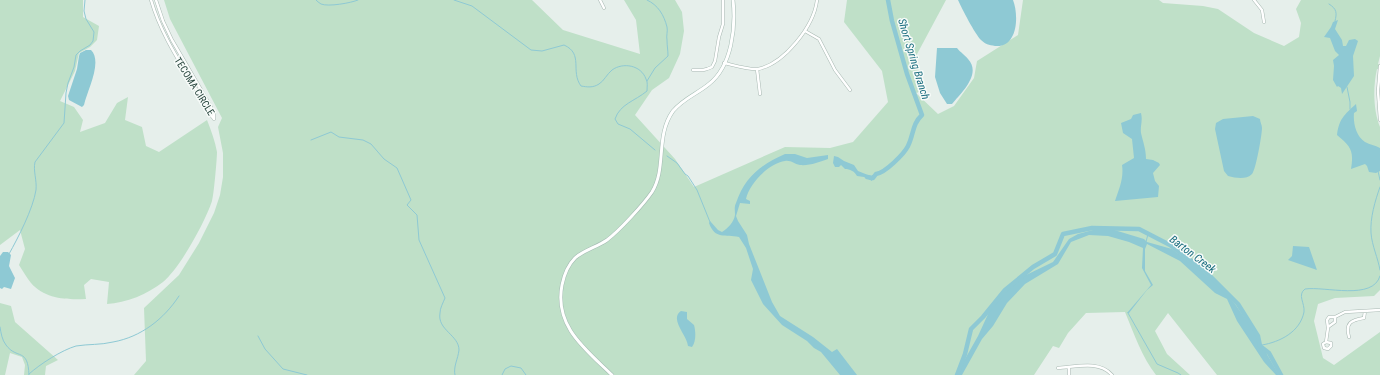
<svg xmlns="http://www.w3.org/2000/svg" width="1380" height="375" font-family="'Roboto Condensed',sans-serif">
  <rect width="100%" height="100%" fill="#e6efeb"/>
  <!-- green -->
  <path fill="#bfe0c8" d="M0,0h83v17l16,9 -2,14 -7,7 -11,6 -4,18 -15,30 14,6 9,13 -3,12 25,-9 12,-20 11,-6 -3,23 17,7 4,19 13,6 48,-32c4,10 8,21 10,32 0,7 -3,42 -5,49 -7,21 -32,67 -49,81 -15,12 -37,21 -56,22l2,-22 -18,-3 -7,6 2,14c-19,1 -41,0 -55,-16 -4,-5 -8,-12 -12,-18l6,-16 -5,-19 -20,15z
    M164,0h368l31,30 77,24 -4,-34 -12,-20h51l7,12 2,19 -4,23 -11,24 -17,12 -17,25 40,44 19,28 91,-40 45,1 23,-6 35,-40 -6,-31 -38,-49 3,-22h99l-30,56 7,35 -7,2 22,21 16,-8 20,-28 3,-17 41,-26 5,-35h136l4,3 40,3 15,3 36,24 30,13 15,-9 2,-14 -5,-14 5,-9h79v56l-2,8 2,1v5l-3,-1c-4,17 -4,41 3,58v163l-6,6 -39,2 -17,6 -4,17 9,37 11,7 46,-33v43h-163l-49,-62 -13,18 12,23 23,21h-34c-14,-18 -22,-41 -31,-63l-39,1 -18,20 -9,15 -6,-2 -19,29h-900l12,-14 -2,-53 35,-33 20,-32 15,-30 6,-18 3,-18v-24l-5,-26 4,-9 -52,-99z
    M0,303l11,3 4,16 43,38 -12,6 -1,9h-21l1,-10 -3,-8 -12,-4 -5,22h-5z"/>
  <!-- water -->
  <path fill="#8ec9d4" d="M958,0h55c6,15 5,48 -18,46 -6,-1 -10,-2 -14,-6 -6,-6 -19,-31 -23,-40z
    M1338,20l-3,9 7,11 1,6h3l3,-6 6,-1 3,2 -5,15 1,20 -12,18 -1,-6 -3,-2 -1,1 -4,-7 1,-14 -1,-6 6,-5 -4,-4 -5,-13 -6,-1 7,-10 2,-5z
    M937,48h20c4,5 7,6 11,11 14,15 -7,34 -16,45h-5l-7,-11 -5,-16z
    M86,50h5c12,12 -4,41 -7,55l-2,2 -13,-7 -1,-4 9,-27 2,-13 1,-3z
    M1356,104l1,7 -3,2c-1,10 2,23 11,29 5,3 10,3 15,6v23l-4,2 -7,-1 -2,-6 -2,-2 -14,5c3,-19 0,-22 -14,-34 2,-16 7,-20 19,-31z
    M1141,113c2,8 -1,13 0,20 2,9 5,16 5,26l7,1 6,3 1,2 -7,8 2,8 4,5 -1,11 -43,4c4,-12 9,-23 7,-36l12,-7 -2,-19 -9,-6 -2,-10 10,-4 2,-4z
    M1253,116l7,3c0,3 2,6 2,9 0,6 -6,42 -10,46 -6,6 -16,4 -24,2l-4,-5 -9,-42 1,-6 7,-4z
    M785,154h10l12,4 21,-3v4c-8,3 -19,7 -28,6 -6,-1 -9,-5 -15,-4 -16,2 -36,23 -39,38l4,2v3l-10,-1 -4,13 2,5 9,14 2,9 23,58 8,14 33,21 19,15 5,-3 20,26h-17l-19,-23 -7,-4 -7,-7 -25,-16 -19,-21 -12,-24 2,-11 -7,-21 -7,-11c-14,-3 -24,3 -30,-14l1,-2 8,9 4,2c6,-4 12,-10 13,-17 0,-4 -1,-8 1,-12 9,-26 24,-38 49,-49z
    M834,156l4,1 6,4 10,4 4,6 15,6 -1,4 -8,-4 -7,-1c-3,-5 -7,-7 -12,-7l-4,-4 -2,2h-4l-2,-4z
    M1111,229l33,10 3,3 25,7 30,22 20,18 13,15 18,26 26,45h-3l-12,-13 -27,-41 -10,-22 -12,-6 -35,-32 -33,-17 -2,5v22l8,14 -6,5 -18,23h-2l24,-28 -9,-17 1,-20 -14,-6 -21,-6 -19,-1 -18,7 -13,22 -33,20 -18,19 -14,23 -11,13 -20,36h-6l22,-39 11,-24 14,-20 21,-16 29,-14 16,-23 9,-5 15,-4z
    M1293,246l16,1 8,23 -29,-10 4,-4z
    M3,252h5l3,3 -2,11 6,12 -4,11 -7,-2 -2,2 -2,-1v-32z
    M681,311l6,1v7l7,6c2,7 2,17 -2,22l-4,-1c-1,-11 -19,-27 -7,-35z"/>
  <g fill="none" stroke-linecap="round" stroke-linejoin="round">
    <!-- stream -->
    <path stroke="#8ec9d4" stroke-width="1" d="M316,0c1,1 3,3 5,4 7,3 30,-1 37,-4
      M454,0l18,6 59,44 11,1 22,-6c20,9 6,26 17,41 6,1 12,2 18,-2 5,-3 8,-10 13,-14 11,-8 29,-5 34,9 2,3 1,8 1,12 -12,10 -27,13 -32,28l3,5 12,5 25,21
      M647,0c11,5 17,15 20,27 1,4 -1,9 0,13 0,6 1,10 1,16l-13,12 -8,13
      M1329,4c8,5 8,9 6,17
      M1347,87l3,15v7
      M311,140l20,-8 8,5 24,3 8,4 13,15 13,9 14,32 -4,5 10,10 2,25 26,58c-2,5 -5,10 -5,15 -3,17 19,22 19,37 -1,9 -6,17 -4,25
      M667,156l10,7 8,11 3,2 9,14 13,32
      M1378,171l2,9
      M1380,187c-5,14 -10,31 -9,46 1,13 7,25 9,37
      M1146,242l2,-8
      M9,254c9,-16 24,-45 27,-64 1,-10 -3,-19 -1,-28l29,-39 2,-30 2,-10 6,-16 2,-12 4,-4 10,-6 3,-4 1,-9 -8,-13 -2,-8 1,-11
      M1128,313l29,51 21,9 3,2
      M0,327c1,6 2,13 6,18 11,15 22,2 23,30
      M258,336l7,13 18,20 24,6
      M1262,345c18,-3 38,-13 42,-33 1,-9 -7,-17 1,-23 20,-3 68,12 75,-13
      M29,374c11,-10 33,-24 47,-28 12,-2 25,-1 37,-4 28,-5 51,-23 66,-46
      M502,375l3,-6 6,-3 10,2 5,7"/>
    <!-- river -->
    <path stroke="#8ec9d4" stroke-width="4.5" d="M867,177l6,1 3,-4c9,-1 28,-20 32,-28 6,-12 4,-22 14,-31l-15,-41 -15,-53 -4,-21
      M957,375l8,-21 6,-25 12,-12 22,-27 28,-23 22,-13 8,-20 29,-6 47,1 31,16 36,27 32,32 20,32 2,10 9,7 12,22"/>
    <defs>
      <path id="street" d="M151,0c12,42 39,76 59,114l4,5
        M156,0l7,21 9,19 39,67 3,7v5
        M600,0l4,8
        M1254,0l8,10 2,12
        M805,31l14,8 16,31 15,20
        M724,63c9,2 26,7 34,6 26,-5 56,-43 59,-69
        M1380,66l-2,25 2,29
        M757,69l3,25
        M693,70h10l4,-1 5,-2 3,-6 4,-24 4,-13v-24
        M1328,327l7,-5v-5
        M1349,337c-4,-14 2,-17 15,-19l1,-7
        M1326,342l5,1v3l-3,3 -4,-1 -1,-4 3,-2 2,-14 -1,-8 2,-3h6l10,-5 35,-2
        M1069,367v8
        M1058,368c18,-1 41,-8 54,7"/>
      <path id="secondary" d="M612,375c-27,-26 -58,-49 -50,-90 2,-10 6,-20 13,-27 9,-8 22,-11 32,-18 12,-9 36,-35 45,-48 15,-24 3,-56 21,-81 11,-13 24,-17 36,-27 23,-18 27,-57 24,-84"/>
    </defs>
    <!-- street casing -->
    <use href="#street" stroke="#a8b8b2" stroke-width="3.5"/>
    <!-- secondary casing -->
    <use href="#secondary" stroke="#a4bbb3" stroke-width="4"/>
    <!-- street -->
    <use href="#street" stroke="#fff" stroke-width="2.5"/>
    <!-- secondary -->
    <use href="#secondary" stroke="#fff" stroke-width="3"/>
  </g>
  <g text-anchor="middle" stroke-width="3" stroke-linejoin="round" paint-order="stroke">
    <!-- street labels -->
    <g font-size="10" fill="#24423a" stroke="#f7fbf9">
      <text transform="translate(195 86) rotate(58)" y="4">TECOMA CIRCLE</text>
    </g>
    <!-- water labels -->
    <g font-size="11" font-style="italic" fill="#1c6f80" stroke="#f7fbf9">
      <text transform="translate(914 59) rotate(73)" y="4">Short Spring Branch</text>
      <text transform="translate(1193 254) rotate(37)" y="4">Barton Creek</text>
    </g>
  </g>
</svg>
